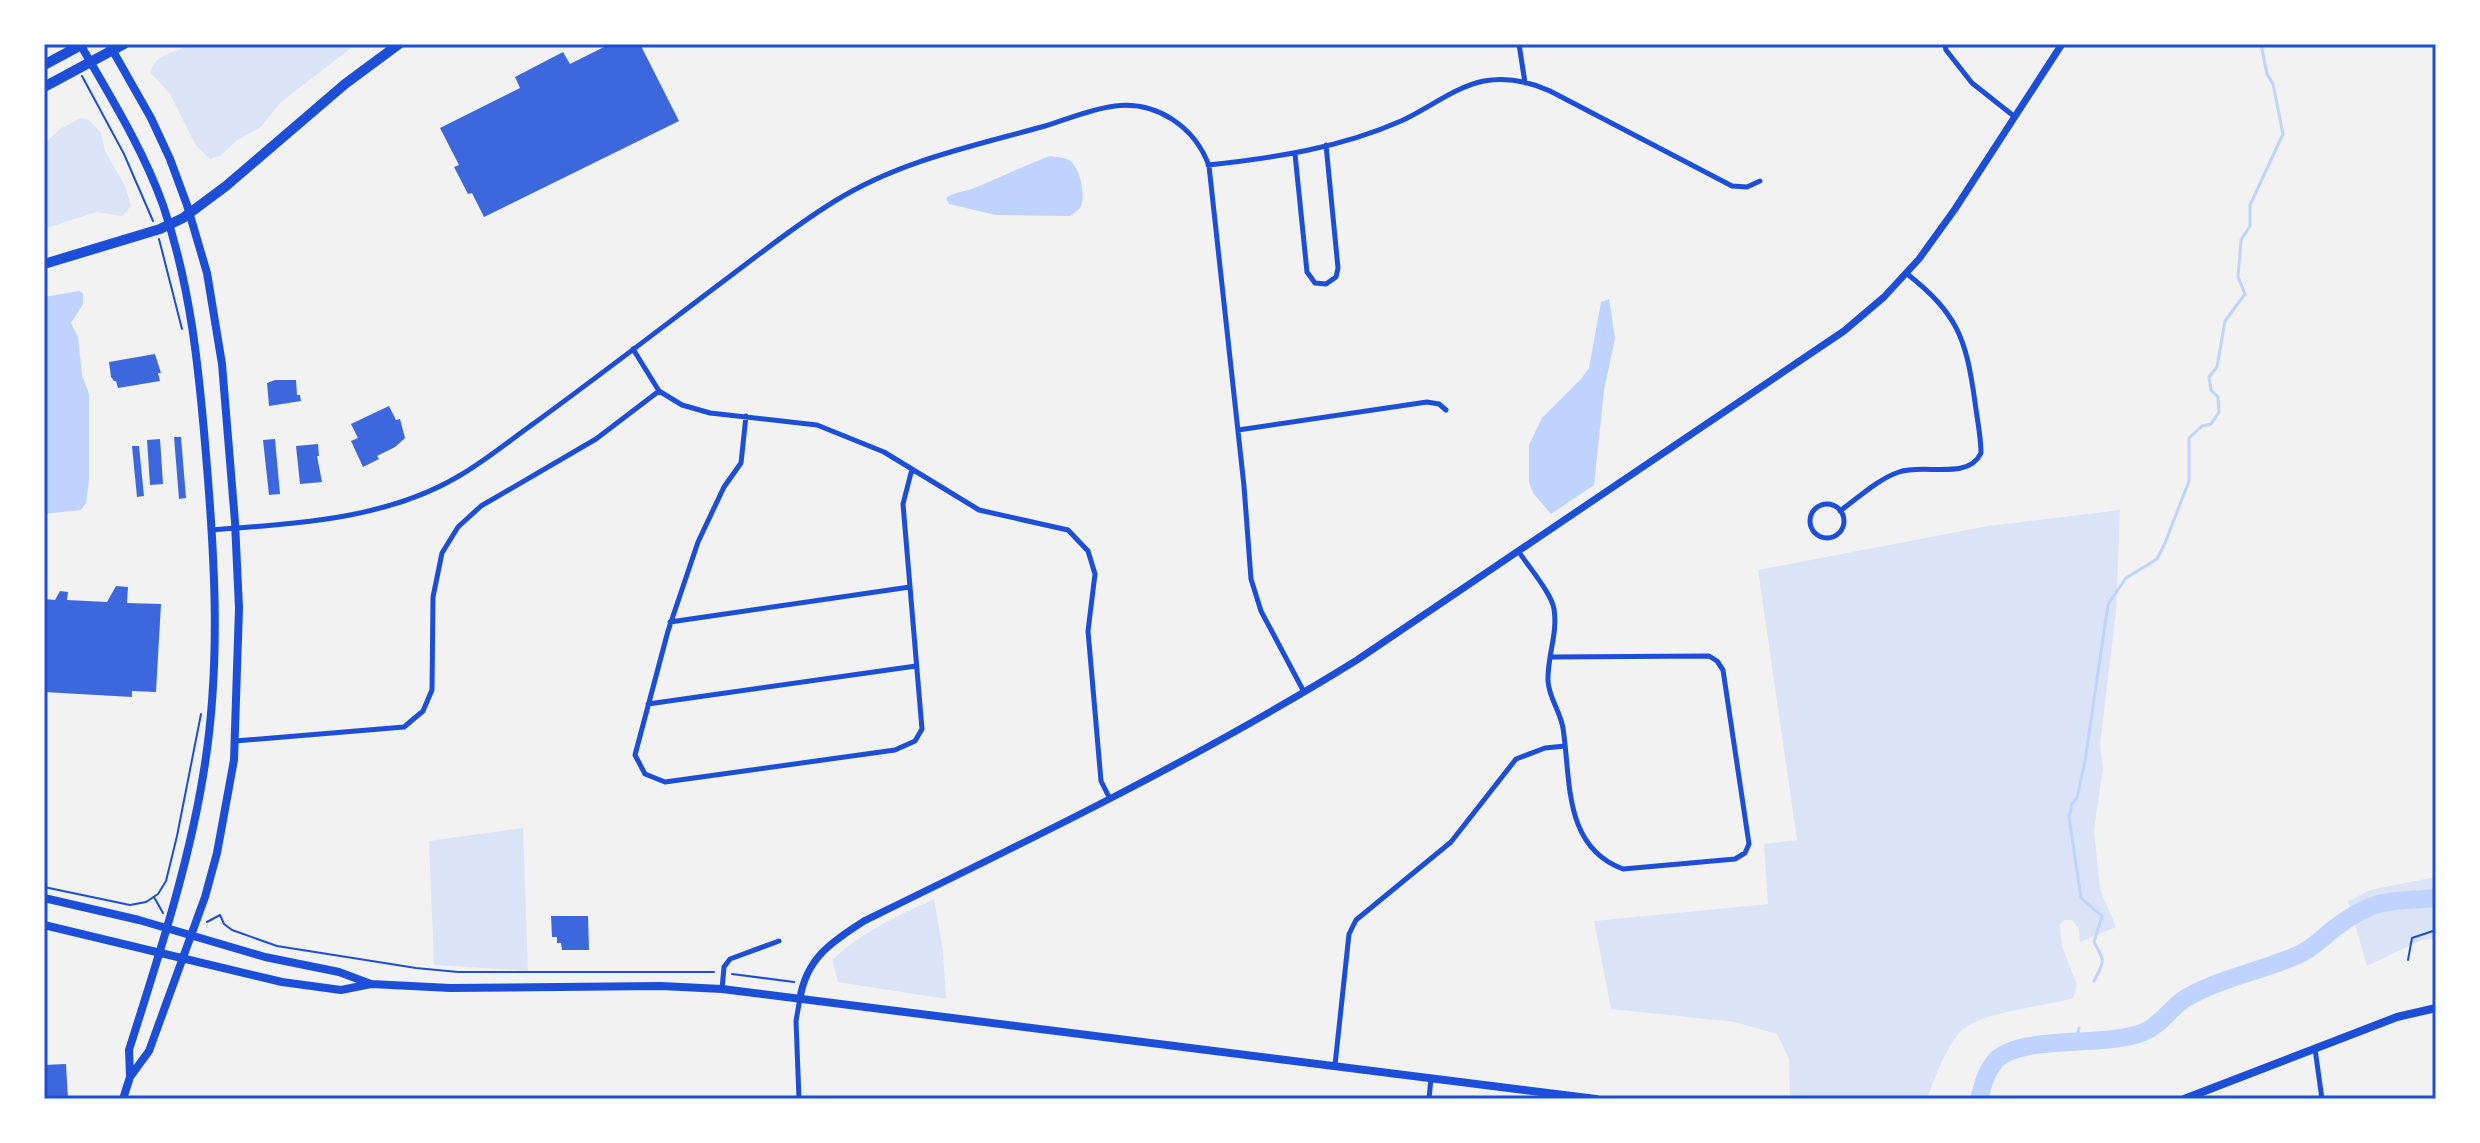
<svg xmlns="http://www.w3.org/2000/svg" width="2480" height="1143" font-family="'Fira Sans',sans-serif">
  <rect width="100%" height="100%" fill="#f2f2f2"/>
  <!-- green -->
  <path fill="#dbe4f7" d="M191,44h165l-76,59 -19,24 -25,14 -16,15 -10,3 -15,-15 -25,-50 -19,-21c2,-19 24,-20 40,-29z
    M81,118l8,2 12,13 4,18 20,35 6,20 -9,10 -26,-4 -52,17v-85l16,-15z
    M2120,510l-4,101 -16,134 3,23 -9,62 6,59 16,38 -36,15 -1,-13 -7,-9h-8l-4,5 2,21 15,39 -4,13c-28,9 -93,13 -113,34 -14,16 -26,47 -33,67h-137l-1,-40 -12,-25 -42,-12 -124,-13 -17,-88 174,-17 -4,-60 33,-4 -39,-270 230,-44z
    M523,828l5,143 -94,-6 -5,-124z
    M2436,877v62l-14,1 -55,26 -19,-65 22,-11z
    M934,899l9,52 3,48 -108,-17 -6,-22c30,-28 65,-44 102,-61z"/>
  <!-- water -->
  <path fill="#bfd3fe" d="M1050,156c6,1 13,1 19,4 11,7 18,36 11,48 -2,2 -7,6 -10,8l-74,-1 -47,-11 -3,-6c9,-7 21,-6 31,-11 25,-10 48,-22 73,-31z
    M79,291l4,2v11l-12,19 7,14 4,38 7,19v87l-3,22 -5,7 -37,4v-217z
    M1609,299l6,39 -11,52 -10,95 -43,29 -18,-21 -4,-11v-37l13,-27 39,-39 8,-11 12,-66z"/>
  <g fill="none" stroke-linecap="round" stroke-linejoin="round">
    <!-- stream -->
    <path stroke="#bfd3fe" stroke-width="3" d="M2094,981c10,-20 12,-18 0,-39l8,-26 -21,-18 -12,-81 3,-13 5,-6 8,-37 23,-157 18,-26 31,-19 8,-16 24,-62v-43l13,-12 9,-2 8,-12 -1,-15 -7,-7 -2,-13 8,-10 8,-46 20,-27 -7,-17 3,-37 9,-14v-21l33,-71 -10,-50 -6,-10 -6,-30
      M2076,1042l3,-14"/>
    <!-- river -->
    <path stroke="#bfd3fe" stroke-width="18" d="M1979,1099c4,-14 7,-28 17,-39 27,-26 110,-12 148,-28 17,-7 27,-25 42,-34 36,-21 77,-27 114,-44 15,-7 26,-20 39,-29 38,-28 53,-23 97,-27"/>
  </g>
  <!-- building -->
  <path fill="#3d67dc" d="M610,44h30l39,77 -195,96 -12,-24 -4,1 -14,-27 5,-2 -19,-37 80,-40 -5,-11 48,-25 7,12z
    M155,354l6,19h-3l2,8 -42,7 -2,-7h-2l-3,-4 -2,-15z
    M275,380h21l1,15h3l1,6 -32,5 -2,-23z
    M389,406l7,14 4,-1 5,19 -10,9 -18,9 2,3 -16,8 -12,-26 7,-3 -7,-14z
    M174,437h7l5,61 -7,1z
    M160,439l3,45 -13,1 -3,-45z
    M275,439l5,55 -11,1 -6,-55z
    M318,444l1,12h-2l5,26 -22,2 -4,-38z
    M132,446h7l5,50 -7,1z
    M116,586l12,1 -1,16 34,1 -5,88 -24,-1v6l-88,-5v-93l11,1 5,-9 8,1 -1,8 40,2z
    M551,916h37l1,34h-27l-1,-7h-4v-6h-5z
    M66,1064l2,35h-24v-34z"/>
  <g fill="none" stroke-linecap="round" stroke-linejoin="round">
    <!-- path -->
    <path stroke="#1d4ed8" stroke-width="2" d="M82,76l42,78 29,67
      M159,239l23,90
      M44,887l86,18 16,-3 12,-8 8,-13 11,-45 24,-122
      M154,897l9,16
      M207,922l13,-7 4,9 8,6 45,16 139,22 42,4h256
      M2408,960l4,-22 24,-8
      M732,974l62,8"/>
    <!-- minor -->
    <path stroke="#1d4ed8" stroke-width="5" d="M1519,44l6,39
      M1945,44l1,6 26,33 43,34
      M1295,154l12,118 8,11 11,1 10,-7 2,-9 -12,-123
      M1208,165c66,-7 132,-17 193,-44 27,-12 53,-34 83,-40 22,-4 46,1 66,10l182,95 15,1 13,-6
      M633,349l26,42 23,14 28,8 107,12 67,27 95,58 89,20 20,21 7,23 -7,57 13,150 9,18
      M746,416l-5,47 -17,24 -26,55 -30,89 -33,124 10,19 20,8 230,-32 20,-9 7,-12 -19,-225 9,-35
      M1238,430l189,-28 12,2 7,6
      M1810 521a17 17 0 1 1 34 0a17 17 0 1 1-34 0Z
      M1840,511c18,-13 38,-32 59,-39 25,-9 69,9 82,-19 0,-17 -4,-34 -6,-51 -9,-64 -17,-88 -69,-129
      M213,530c83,-7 172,-10 246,-54 26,-15 50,-35 74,-52 62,-45 123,-92 184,-138 39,-29 77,-60 118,-85 64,-40 138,-55 210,-75 23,-7 46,-17 70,-20 42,-5 80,21 94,60l35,320 7,93 10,32 43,81
      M1519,552c9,14 33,42 35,57 4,25 -7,48 -6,72 1,17 12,30 15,47 8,52 0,119 60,141l112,-10 10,-6 4,-9 -26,-174 -6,-9 -8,-5 -157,1
      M670,622l240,-35
      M648,704l268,-38
      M235,741l169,-14 19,-16 9,-21 1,-93 9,-44 16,-26 23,-21 115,-67 63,-48
      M722,989l2,-22 6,-8 49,-18
      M2315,1049l7,50
      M1335,1065l14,-131 7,-14 95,-78 65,-83 29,-11 20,-2
      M799,1099l-3,-78 4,-23
      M1429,1099l2,-21"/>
    <!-- tertiary -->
    <path stroke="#1d4ed8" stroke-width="7" d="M800,998c7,-41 32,-56 64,-77 168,-82 335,-163 493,-261l487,-329 40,-34 35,-38 36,-50 107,-165"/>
    <!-- secondary -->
    <path stroke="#1d4ed8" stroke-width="8" d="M80,44c30,52 63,105 83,161 28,82 36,165 43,250 9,106 15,210 -2,315 -15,95 -46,188 -75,280l1,26
      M109,44l42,74 19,41 17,46 20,68 15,91 13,158 4,86 -5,152 -17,93 -12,44 -56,154 -19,26 -7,22
      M44,898l95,22 126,37 74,15 32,12 79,4 211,-2 61,3 874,110
      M44,925l238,57 59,8 30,-6
      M2184,1099l213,-82 39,-9"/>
    <!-- motorway -->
    <path stroke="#1d4ed8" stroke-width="10" d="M44,65l39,-21
      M44,87l80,-43
      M44,264l116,-35 23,-11 43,-32 119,-102 54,-40"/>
  </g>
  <!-- border -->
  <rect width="2480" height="1143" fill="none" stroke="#ffffff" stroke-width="92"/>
  <rect x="46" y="46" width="2388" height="1051" fill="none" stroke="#1d4ed8" stroke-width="3"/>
</svg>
